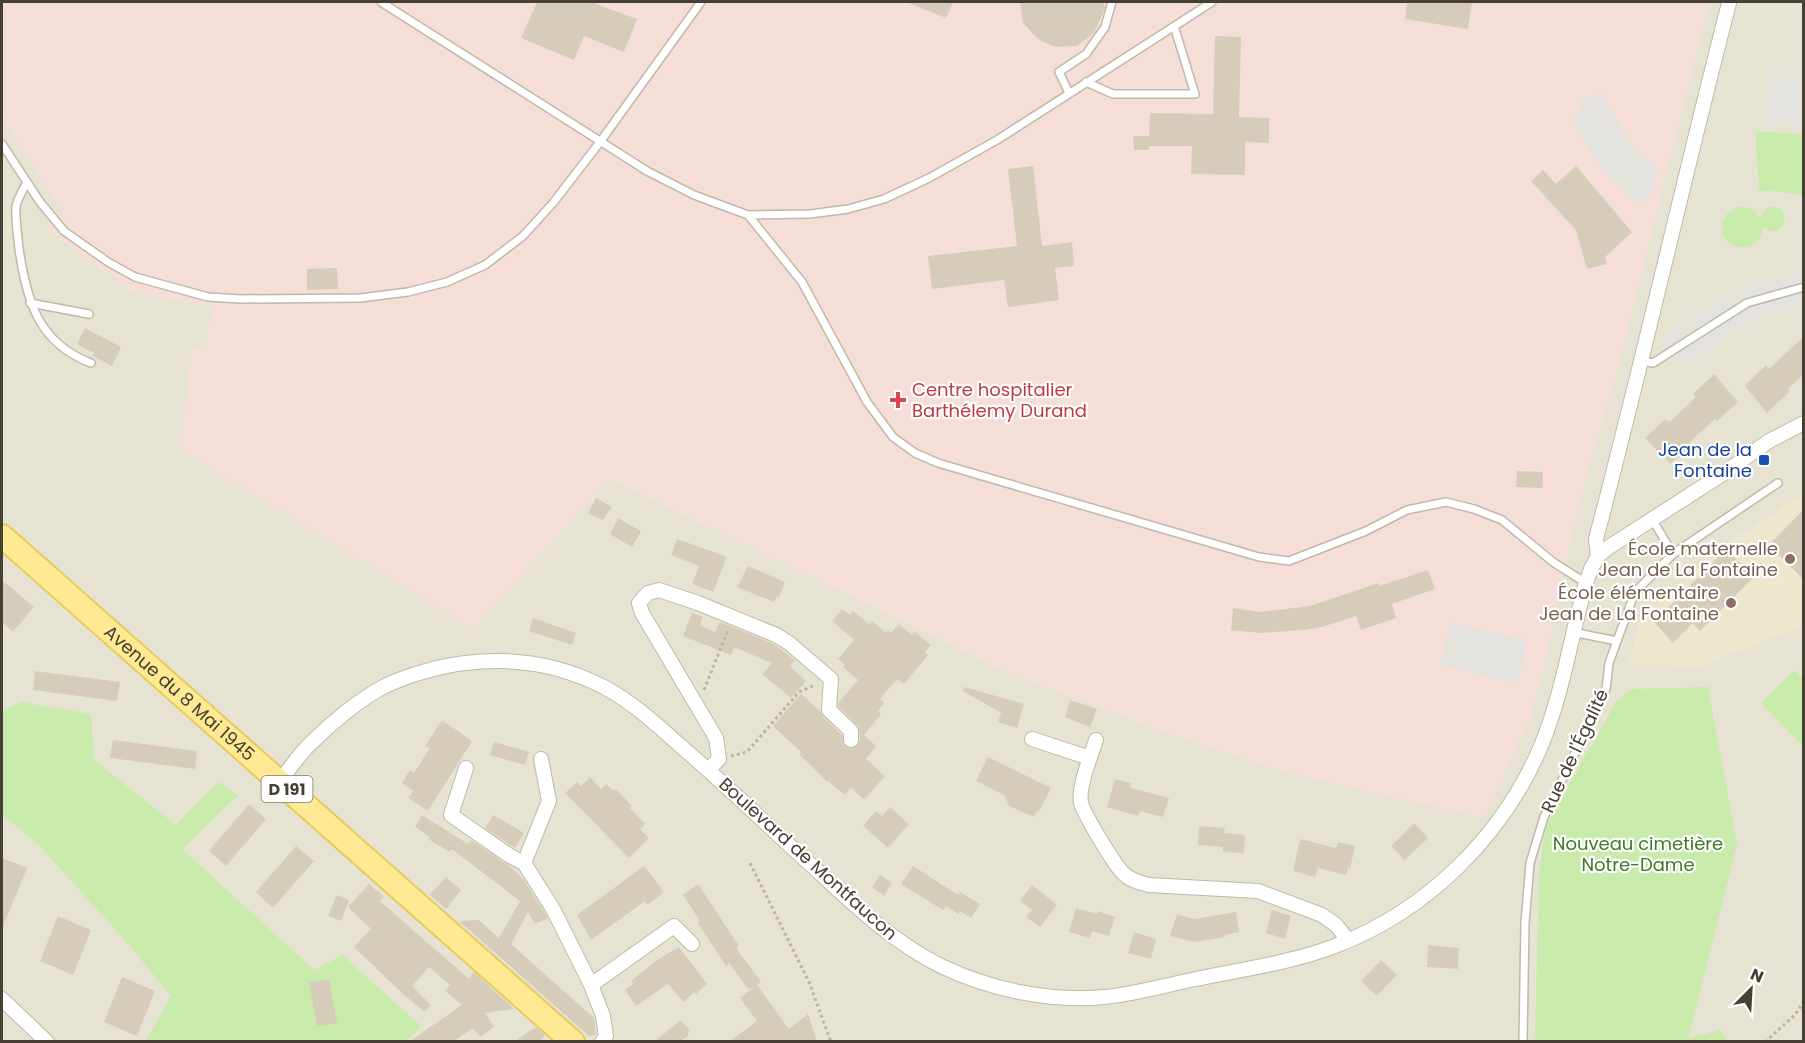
<svg xmlns="http://www.w3.org/2000/svg" width="1805" height="1043" font-family="Poppins,sans-serif">
  <rect width="100%" height="100%" fill="#f3f0e5"/>
  <!-- residential -->
  <path fill="#e7e3d2" d="M1708,2h95v132l-48,-3 4,59 44,5v846h-1801v-925l61,95 -18,17 89,64 79,14 -7,43h-14l281,279 137,-150 398,194 150,57 136,45 247,-98 35,-164 94,-356z"/>
  <!-- education -->
  <path fill="#ede7ce" d="M1803,493v132l-101,41 -74,-2 13,-46 79,-70z"/>
  <!-- medical -->
  <path fill="#f5ded7" d="M2,2h1706l-85,347 -47,163 -35,164 -11,43 -46,99 -190,-44 -136,-45 -150,-57 -398,-194 -137,150 -292,-178 11,-102 14,1 7,-43 -79,-14 -89,-64 18,-17 -61,-95z"/>
  <!-- green -->
  <path fill="#c8eaab" d="M1755,131l48,3v61l-44,-5z
    M1774,206c9,3 12,9 10,18l-7,7 -10,-1 -4,-3c-4,33 -49,22 -40,-6 2,-6 7,-11 13,-13 11,-4 18,2 24,10 2,-8 7,-11 14,-12z
    M1795,670l8,9v67l-42,-43z
    M1708,687l29,157 -49,194 33,-8 7,11h-193l4,-168 7,-47 70,-124 15,-13z
    M21,702l70,12 3,46 82,65 42,-43 20,13 -56,54 132,121 28,-15 79,71 -15,15h-260l25,-45 -47,-57 -86,-95 -36,-29v-104z"/>
  <!-- parking -->
  <path fill="#e4e2dd" d="M1771,64l32,5v58l-39,-3z
    M1601,92l28,48 31,32 -9,8 6,6 -19,19 -37,-36 -30,-49 10,-7 -4,-10z
    M1803,271v36l-29,6 -33,14 -56,40 -23,-27 37,-30 38,-21z
    M1451,623l76,17 -9,43 -79,-18z"/>
  <!-- building -->
  <path fill="#d5cdba" d="M537,2h54l46,17 -13,33 -40,-16 -10,24 -53,-22z
    M906,2h47l-7,16z
    M1020,2h84l1,6 -11,25 -17,13 -22,1 -17,-8 -15,-16z
    M1407,2h65l-4,27 -63,-10z
    M1215,36l26,1 -2,80 30,1v25l-24,-1v33l-54,-1 1,-28h-43v4h-15l-1,-14h16l1,-23 63,1z
    M1033,166l9,80 30,-4 2,24 -19,2 4,32 -51,7 -4,-27 -72,9 -4,-33 89,-10 -9,-77z
    M1576,166l56,66 -27,25 2,7 -20,5 -11,-39 -45,-49 12,-11 13,14z
    M337,268l1,21 -31,1v-21z
    M85,328l36,19 -9,19 -19,-10 1,-3 -17,-9z
    M1803,337v38l-15,14 2,2 -23,22 -22,-27 21,-21 3,4z
    M1714,374l24,28 -21,19 -2,-2 -26,24 2,3 -21,18 -25,-26 20,-19 5,3 26,-25 -3,-3z
    M1517,471l26,1v16l-27,-1z
    M596,498l16,9 -9,13 -15,-6z
    M1803,510v69l-34,-34z
    M618,518l23,13 -9,16 -22,-13z
    M677,539l50,18 -14,35 -21,-8 7,-18 -28,-11z
    M1726,549l28,28 -54,54 -7,-8 -20,20 -19,-21z
    M748,566l37,16 -6,15 -2,-1 -3,6 -37,-15z
    M1428,570l7,19 -43,15 4,14 -35,12 -5,-14 -34,11 -18,3 -43,3 -30,-3 2,-22 27,4 50,-6 68,-23 1,3z
    M2,580l32,27 -21,25 -11,-10z
    M842,609l8,6 3,-4 17,14 2,-4 14,12 2,-3 3,3 8,-9 13,11 2,-4 17,14 -6,7 3,3 -24,29 -7,-5 -17,20 4,4 -6,8 3,3 -17,21 12,11 -10,13 19,17 -21,24 -13,-12 -6,7 -17,-14 -1,1 -28,-28 2,-2 -28,-26 28,-32 19,17 3,6 19,18 1,9 3,3 6,2 6,-4 2,-5 -1,-13 -21,-21 1,-4 19,-22 -15,-13 2,-2 -7,-6 16,-19 -22,-19z
    M692,613l11,4 -3,8 15,7 5,-10 52,21 23,17 -5,6 16,15 -15,17 -29,-24 10,-11 -38,-16 -3,8 -48,-19z
    M533,618l43,15 -4,12 -43,-14z
    M35,671l85,11 -3,19 -84,-11z
    M964,687l60,17 -7,24 -19,-6 3,-9 -38,-22z
    M1070,700l27,9 -7,18 -25,-10z
    M442,720l30,21 -44,70 -20,-13 5,-7 -11,-8 8,-13 4,3 16,-25 -5,-2z
    M113,740l84,11 -2,18 -85,-11z
    M494,742l35,10 -4,13 -35,-10z
    M988,757l63,31 -12,24 -2,-1 -3,6 -25,-11 -5,-11 -28,-14z
    M590,777l11,12 5,-5 8,7 2,-2 16,17 -2,2 15,16 -5,5 9,9 -20,20 -64,-65 12,-11 4,4z
    M1115,779l16,4 -1,5 39,10 -6,19 -23,-6 -2,5 -31,-9z
    M249,804l17,15 -40,47 -17,-15z
    M890,807l19,17 -21,24 -25,-22 13,-15 6,5z
    M422,815l46,29 2,-4 6,3 32,22 16,15 24,38 -13,6 -7,-12 -17,32 83,74 2,17 -7,1 -130,-115 20,-1 20,18 21,-37 -68,-52 -2,3 -22,-13 2,-2 -15,-10z
    M493,815l31,18 -9,15 -30,-20z
    M1414,823l14,15 -23,22 -14,-14z
    M1199,826l26,2 -1,5 21,2 -1,18 -21,-1v-5l-25,-2z
    M1300,839l36,9 2,-6 17,4 -5,23 -2,-1 -2,7 -28,-7 -3,9 -22,-6z
    M296,846l18,15 -41,47 -17,-16z
    M2,858l25,10 -25,61z
    M644,866l20,26 -16,13 -3,-4 -54,39 -14,-25z
    M913,866l45,29 2,-3 20,12 -9,14 -11,-7 -2,3 -12,-8 -3,4 -42,-26z
    M880,875l12,8 -8,13 -12,-9z
    M446,877l15,13 -15,19 -16,-14z
    M369,884l15,13 -4,4 89,78 5,-7 40,37 -29,4 9,14 -14,10 -7,-9 -19,13h-44l52,-36 -17,-14 5,-6 -21,-18 -17,19 19,19 -6,7 -21,-17 -50,-48 17,-18 -23,-22z
    M698,884l41,62 -3,2 25,34 -12,8 -20,-27 -3,3 -29,-44 3,-1 -17,-26z
    M1032,885l25,20 -17,22 -14,-10 6,-7 -12,-9z
    M337,895l12,5 -8,21 -13,-5z
    M1076,908l21,6 1,-3 17,6 -6,19 -17,-5 -2,7 -21,-6z
    M1272,910l19,6 -6,23 -19,-6z
    M1236,912l3,20 -14,3v2l-31,5 -24,-6 7,-22 17,5z
    M58,916l33,14 -18,45 -33,-14z
    M1134,932l22,7 -5,20 -23,-6z
    M1428,945l31,3 -1,21 -31,-2z
    M679,947l28,37 -11,10 -2,-2 -10,10 -16,-18 -32,22 -11,-16 8,-6 -2,-3 26,-21z
    M1381,960l16,15 -20,21 -16,-15z
    M122,977l33,14 -18,45 -33,-14z
    M329,979l8,44 -20,4 -8,-45z
    M757,985l32,44 19,-15 9,27h-87l27,-20 -17,-23z
    M681,1020l8,10 -1,6 -8,5h-25z
    M536,1027l9,8 -5,6h-25z"/>
  <g fill="none" stroke-linecap="round" stroke-linejoin="round">
    <defs>
      <path id="lane" d="M381,2l266,169 47,24 54,20 62,-1 38,-5 36,-10 45,-21 68,-38 215,-138
        M1086,82l27,12h82l-21,-68
        M1069,93l-10,-21 27,-18 19,-27 7,-25
        M2,144l38,58 24,29 44,31 27,15 73,20 32,2 120,-1 48,-6 39,-10 38,-17 38,-29 30,-33 47,-61 101,-140
        M27,182c-4,8 -10,17 -11,25 -1,13 2,29 3,42 8,52 19,94 72,114
        M748,215l54,67 65,120 26,35 22,16 23,10 321,94 30,4 77,-30 41,-21 39,-8 28,7 28,11 51,42 33,21
        M30,303l59,11
        M1642,361l11,2 94,-60 57,-16
        M1673,554l105,-71
        M1572,632l45,9 18,-49 38,-38 -21,-35
        M1523,1042l2,-119 5,-60 14,-46 62,-128 3,-26 8,-22"/>
      <path id="street" d="M1598,556l-2,-17c47,-178 87,-358 133,-536
        M1032,739l58,19
        M1096,740c-5,16 -18,46 -15,63 3,11 34,63 43,71 7,7 15,8 25,11l109,6 64,24 14,10 12,15
        M466,768l-15,47 59,41 14,7 29,46 38,76
        M708,770l11,-11 -3,-21 -74,-125 -3,-10 9,-10 11,-3 39,13 78,32 13,8 42,36 -2,31 22,21v9
        M279,782c11,-13 20,-28 32,-39 20,-20 49,-44 74,-57 23,-11 55,-20 80,-23 48,-6 96,2 139,24 30,16 55,40 80,62 47,40 91,84 137,125 37,35 74,69 120,92 50,24 109,36 164,31 30,-3 61,-12 91,-18 44,-9 98,-17 139,-33 92,-35 168,-110 206,-200 21,-50 30,-110 45,-163l5,-14 7,-13 11,-9 115,-74 45,-32 35,-18
        M524,863l25,-62 -8,-42
        M2,999l45,43
        M602,1042l4,-6 -3,-20 -12,-31 83,-59 18,18"/>
      <g id="primary">
        <path id="s1" d="M2,536l571,506"/>
      </g>
    </defs>
    <!-- lane casing -->
    <use href="#lane" stroke="#bfb9a7" stroke-width="10"/>
    <!-- street casing -->
    <use href="#street" stroke="#bfb9a7" stroke-width="16"/>
    <!-- primary casing -->
    <use href="#primary" stroke="#e8ca5d" stroke-width="26"/>
    <!-- path -->
    <path stroke="#c1b697" stroke-width="3" stroke-dasharray="3 3" stroke-linecap="butt" d="M704,690l24,-60
      M731,756l16,-4 52,-60 16,-7
      M750,863l59,119 22,60
      M1765,1042l30,-27 9,-14"/>
    <!-- lane -->
    <use href="#lane" stroke="#fff" stroke-width="7"/>
    <!-- street -->
    <use href="#street" stroke="#fff" stroke-width="14"/>
    <!-- primary -->
    <use href="#primary" stroke="#ffe992" stroke-width="22"/>
  </g>
  <!-- markers -->
  <path fill="#e0444e" stroke="#fff" stroke-width="2" d="M895 391h6v6h6v6h-6v6h-6v-6h-6v-6h6z"/>
  <rect fill="#1a4fb4" stroke="#fff" stroke-width="2" x="1758" y="454" width="12" height="12" rx="3"/>
  <g fill="#8d6e63" stroke="#fff" stroke-width="2">
    <circle cx="1790" cy="559" r="6"/>
    <circle cx="1731" cy="603" r="6"/>
  </g>
  <g text-anchor="middle" stroke-width="4.5" stroke-linejoin="round" paint-order="stroke">
    <!-- shield labels -->
    <rect fill="#fff" stroke="#7e7971" stroke-width="1.5" x="261.5" y="776" width="51" height="26" rx="4.5"/>
    <g font-size="16" font-weight="bold" fill="#464034">
      <text x="287" y="795">D 191</text>
    </g>
    <!-- health labels -->
    <g font-size="18" fill="#be3a42" stroke="#fff" text-anchor="start">
      <text x="912" y="396">Centre hospitalier<tspan x="912" dy="21">Barthélemy Durand</tspan></text>
    </g>
    <!-- transit labels -->
    <g font-size="18" fill="#164399" stroke="#fff" text-anchor="end">
      <text x="1752" y="456">Jean de la<tspan x="1752" dy="21">Fontaine</tspan></text>
    </g>
    <!-- education labels -->
    <g font-size="18" fill="#785e54" stroke="#fff" text-anchor="end">
      <text x="1778" y="555">École maternelle<tspan x="1778" dy="21">Jean de La Fontaine</tspan></text>
      <text x="1719" y="599">École élémentaire<tspan x="1719" dy="21">Jean de La Fontaine</tspan></text>
    </g>
    <!-- street labels -->
    <g font-size="18" fill="#464034" stroke="#fff">
      <text dy="6" stroke="none"><textPath href="#s1" startOffset="237">Avenue du 8 Mai 1945</textPath></text>
      <text transform="translate(1575 751) rotate(-65)" y="6">Rue de l'Égalité</text>
      <text transform="translate(808 859) rotate(42)" y="6">Boulevard de Montfaucon</text>
    </g>
    <!-- park labels -->
    <g font-size="18" fill="#3e7a25" stroke="#fff">
      <text x="1638" y="850">Nouveau cimetière<tspan x="1638" dy="21">Notre-Dame</tspan></text>
    </g>
  </g>
  <!-- border -->
  <rect width="1805" height="1043" fill="none" stroke="#464034" stroke-width="6"/>
  <!-- north arrow -->
  <g transform="translate(1751 989) rotate(24)" stroke="#ffffff" stroke-width="4.5" paint-order="stroke">
  <path d="M0-4.5L10 22L0 15L-10 22Z" fill="#464034"/>
  <text y="-9" font-size="16" font-weight="bold" text-anchor="middle" fill="#464034">N</text>
  </g>
</svg>
